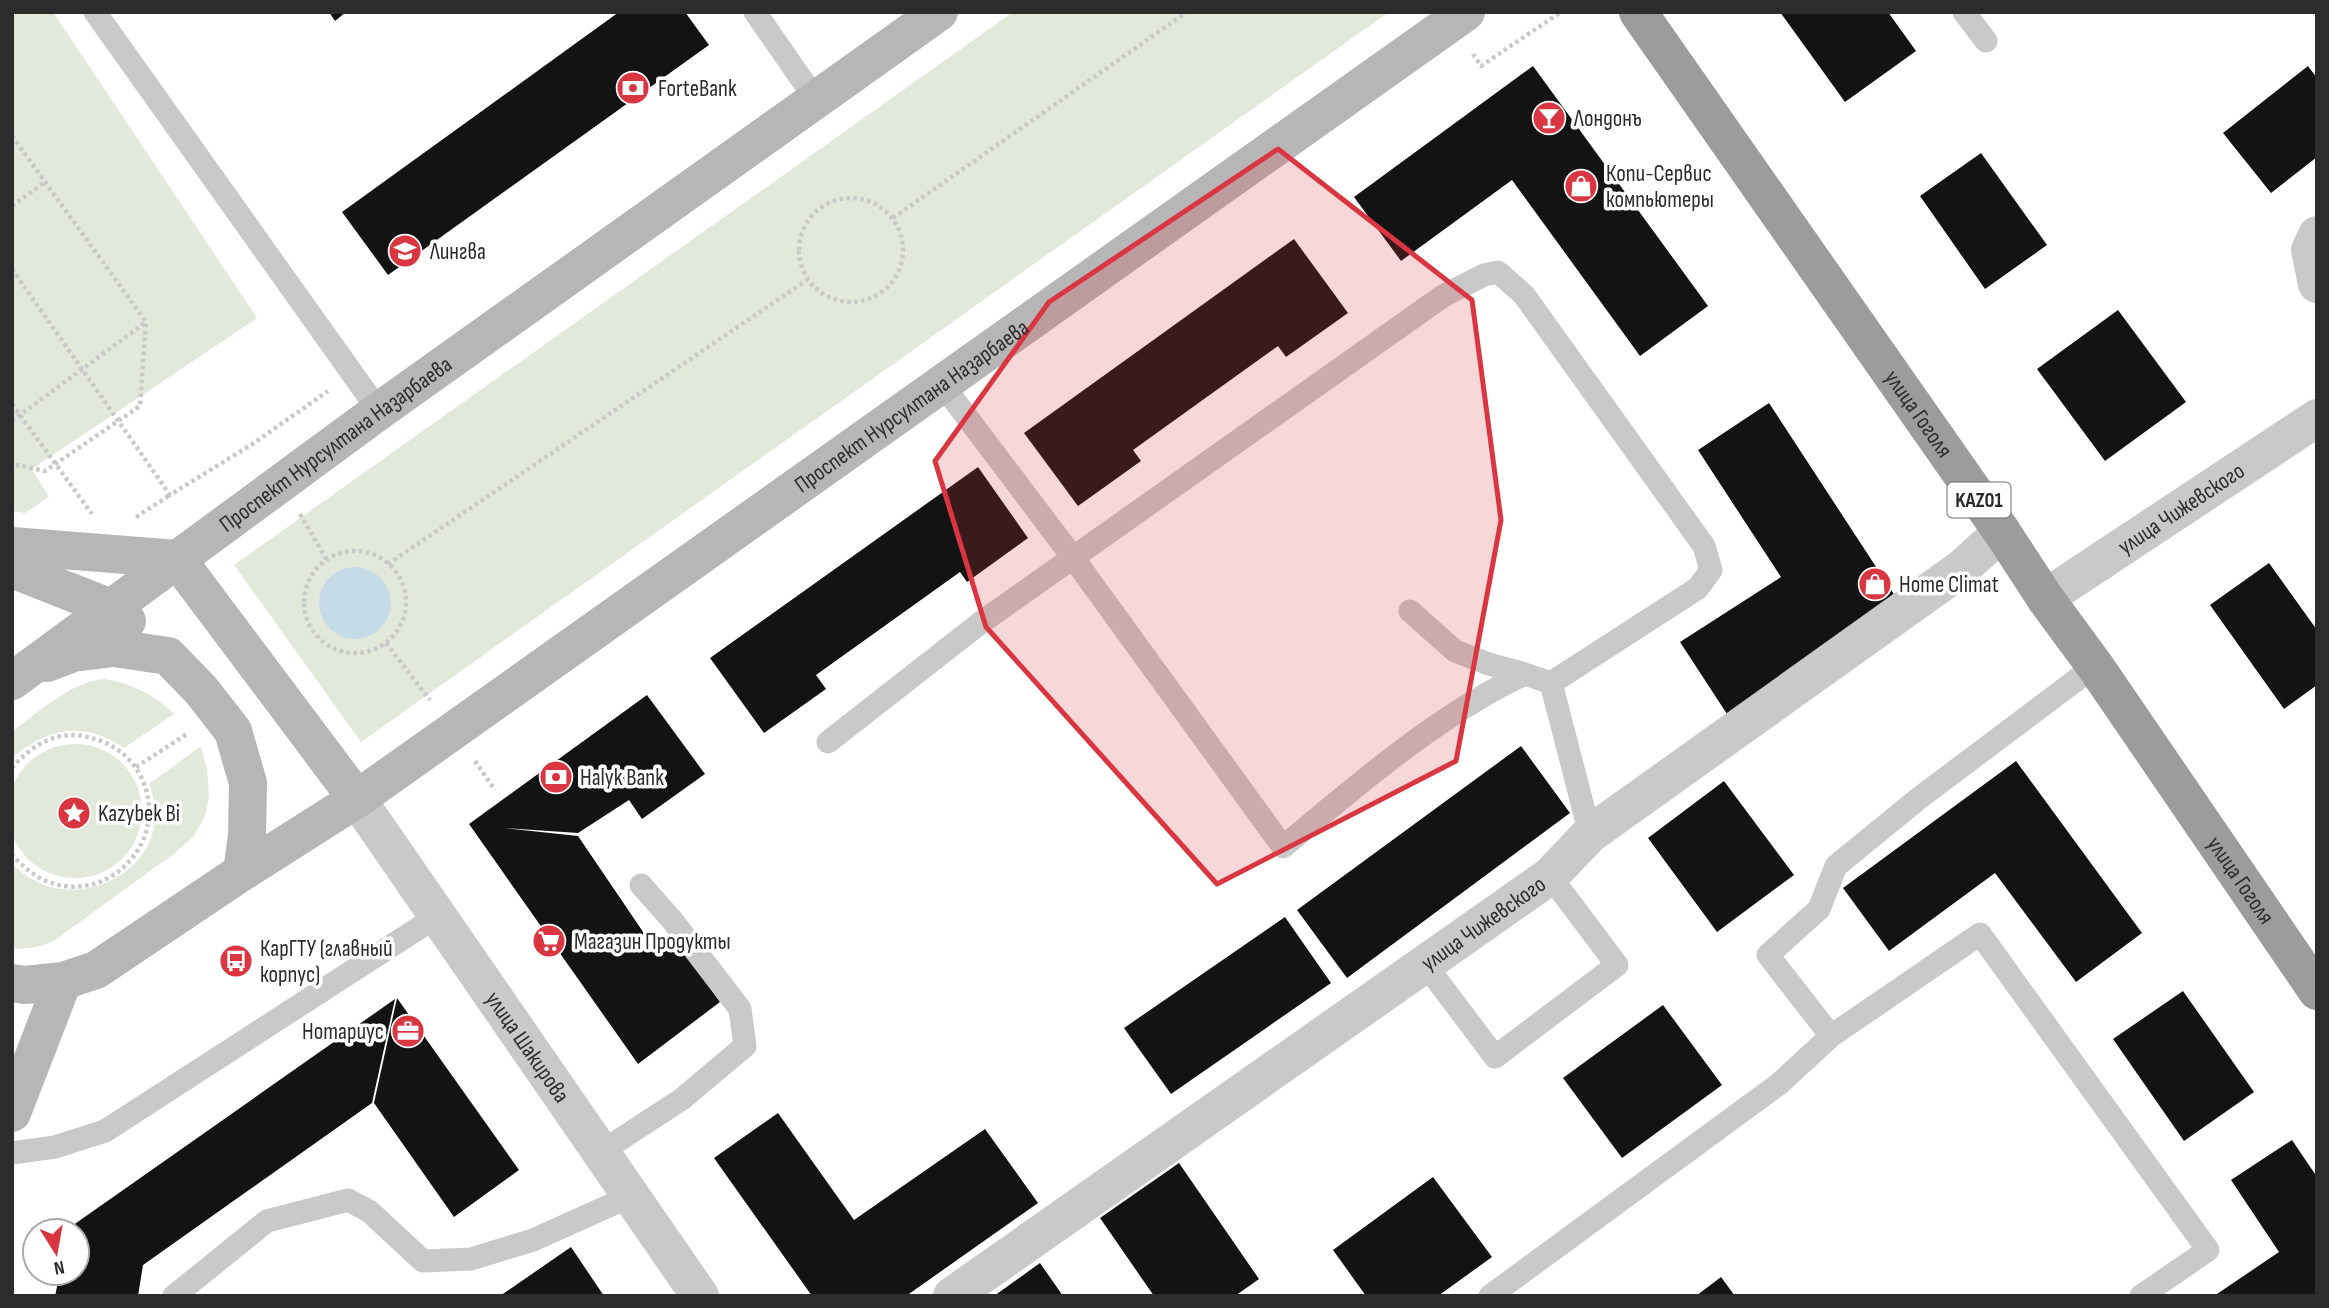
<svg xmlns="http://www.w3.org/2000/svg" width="2329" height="1308" font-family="'Sofia Sans Condensed',sans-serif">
  <rect width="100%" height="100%" fill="#fff"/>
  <!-- green -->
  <path fill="#e2e9da" d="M12,12h41l204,306 -225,151 17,28 -24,16 -13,-2z
    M1013,12h376l-1028,730 -127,-177z
    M105,679c27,5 49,15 69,35l-50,34c-41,-27 -75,-21 -112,10v-27c29,-20 58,-49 93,-52z
    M8 811a67 67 0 1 1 134 0a67 67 0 1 1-134 0Z
    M201,746l6,23 2,27 -4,20 -11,20 -19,17 -120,87c-15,7 -26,10 -43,8v-85c57,63 171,5 137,-79z"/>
  <!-- water -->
  <path fill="#c6dbe8" d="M319 603a36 36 0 1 1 72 0a36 36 0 1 1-72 0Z"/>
  <!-- building -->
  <path fill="#131313" d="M329,12h17l-11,9z
    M619,12h66l24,33 -321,230 -46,-63z
    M1780,12h108l28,39 -71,51z
    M1533,66l175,240 -68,50 -128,-176 -111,81 -47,-64z
    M2308,66l9,12v79l-46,36 -48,-60z
    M1981,153l66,92 -62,44 -65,-93z
    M1294,239l54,74 -62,44 -8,-11 -145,104 8,11 -63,45 -54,-73z
    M2118,310l68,92 -81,59 -68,-92z
    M1769,403l130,199 -172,112 -47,-72 101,-65 -83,-127z
    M978,467l50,71 -61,44 -7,-10 -144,103 10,14 -62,44 -54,-75z
    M2269,563l48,67v55l-33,24 -74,-104z
    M647,695l58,79 -63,45 -13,-19 -51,33 -74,-5 74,8 78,115 21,-11 43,62 -82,62 -169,-240z
    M1521,746l49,67 -223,165 -50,-68z
    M2016,761l126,172 -66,49 -81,-109 -106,78 -46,-63z
    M1724,781l70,94 -77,57 -69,-94z
    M1285,917l46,66 -160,111 -47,-66z
    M2183,991l71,101 -70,49 -71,-102z
    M397,998l122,172 -65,47 -80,-114z
    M395,999l-23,104 -229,162 -5,31h-83l5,-23h17v-42h-8v-3z
    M1663,1005l59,80 -100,73 -59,-80z
    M778,1113l76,107 131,-91 53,74 -132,93h-94l-98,-138z
    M2292,1140l25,37v119h-103l65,-44 -48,-72z
    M1179,1163l80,116 -24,17h-81l-54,-78z
    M1433,1177l59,80 -54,39h-72l-33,-46z
    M571,1247l33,49h-104z
    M1040,1263l23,33h-69z
    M1721,1277l14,19h-39z"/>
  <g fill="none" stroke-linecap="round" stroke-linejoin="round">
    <!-- path -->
    <path stroke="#c9c9c9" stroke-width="4.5" stroke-dasharray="3.5 3.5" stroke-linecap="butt" d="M1473,54l8,12 80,-54
      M12,136l134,186 -6,84 -95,65 -33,-7
      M799 250a52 52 0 1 1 104 0a52 52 0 1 1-104 0Z
      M12,206l33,-24
      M893,218l294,-206
      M12,269l158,226 84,-52 74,-52
      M12,404l80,110
      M12,421l134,-99
      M300,514l27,46
      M136,517l34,-22
      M304 602a51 51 0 1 1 102 0a51 51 0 1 1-102 0Z
      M388,564l419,-284
      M386,643l44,57
      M475,761l20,29
      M136,767l51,-33
      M12,768c18,-22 46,-39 75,-31 24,5 43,18 54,40 31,61 -31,130 -95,104 -14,-6 -24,-16 -34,-26"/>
    <!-- service -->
    <path stroke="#c9c9c9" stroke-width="23" d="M95,12l284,399
      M755,12l61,88
      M1964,12l22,29
      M942,384l132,175 209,288c73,-61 156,-133 242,-173l26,9
      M1410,611l45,40 34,13 36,10
      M828,742l151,-118 464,-328 41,-21 14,-3 26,23 180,251 7,24 -13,18 -147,95 39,151
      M1425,964l70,93 122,-92 -67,-89
      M1831,1036l-63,-81 51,-46 17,-43 82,-67 177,-133
      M601,1152l81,-53 63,-53 -5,-37 -68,-89 -31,-35
      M12,1153l43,-6 50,-16 334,-216
      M174,1296l93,-75 81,-21 21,11 54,50 48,-2 62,-19 98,-44
      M1490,1296l289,-212 52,-48 149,-102 228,316 -67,46"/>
    <!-- minor -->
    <g stroke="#c9c9c9" stroke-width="38">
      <path d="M2317,235l-7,15 7,34"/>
      <path id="s1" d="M2045,598l272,-180"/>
      <path id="s2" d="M952,1296l598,-420 40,-42 371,-265 41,-37"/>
    </g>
    <!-- tertiary -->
    <path stroke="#c9c9c9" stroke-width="38" id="s3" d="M357,799l343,497"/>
    <!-- secondary -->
    <g stroke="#b6b6b6" stroke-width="38">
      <path d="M12,546l165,13 180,240"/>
      <path d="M12,569l99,39 16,13"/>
      <path id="s4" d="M12,681l367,-270 560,-399"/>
      <path id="s5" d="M242,872l115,-73 1109,-787"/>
      <path d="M12,983l13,2 38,-4 33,-11 146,-98 5,-36 1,-53 -15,-52 -32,-41 -33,-34 -54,-8 -41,5 -26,10"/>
      <path d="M12,1113l51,-132"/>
    </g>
    <!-- trunk -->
    <path stroke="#9c9c9c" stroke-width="38" id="s6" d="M1638,12l364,520 43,66 50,68 222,325"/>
  </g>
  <!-- marked area -->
  <path fill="#da3641" fill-opacity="0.2" stroke="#da3641" stroke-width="5" stroke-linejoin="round" d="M1278,149l194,151 29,220 -45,241 -239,123 -231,-257 -51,-166 114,-159z"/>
  <!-- icons -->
  <defs>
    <symbol id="bank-disc" viewBox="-11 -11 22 22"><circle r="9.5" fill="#da3641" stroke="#fff"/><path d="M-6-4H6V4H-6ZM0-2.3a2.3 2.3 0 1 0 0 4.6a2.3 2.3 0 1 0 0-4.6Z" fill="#fff"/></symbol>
    <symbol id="bar-disc" viewBox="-11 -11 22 22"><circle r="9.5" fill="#da3641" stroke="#fff"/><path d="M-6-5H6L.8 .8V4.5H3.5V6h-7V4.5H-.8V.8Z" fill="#fff"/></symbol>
    <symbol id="shop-disc" viewBox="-11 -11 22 22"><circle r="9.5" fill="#da3641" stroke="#fff"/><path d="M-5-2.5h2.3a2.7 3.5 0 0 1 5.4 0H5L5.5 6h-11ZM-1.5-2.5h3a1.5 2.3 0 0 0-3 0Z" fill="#fff"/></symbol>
    <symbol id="university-disc" viewBox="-11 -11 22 22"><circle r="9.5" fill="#da3641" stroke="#fff"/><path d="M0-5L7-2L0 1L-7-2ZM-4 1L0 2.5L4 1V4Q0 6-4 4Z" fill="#fff"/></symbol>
    <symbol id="sight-disc" viewBox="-11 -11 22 22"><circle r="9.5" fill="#da3641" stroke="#fff"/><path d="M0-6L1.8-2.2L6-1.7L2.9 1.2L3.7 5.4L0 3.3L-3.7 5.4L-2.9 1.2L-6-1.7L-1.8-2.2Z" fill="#fff"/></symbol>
    <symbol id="supermarket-disc" viewBox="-11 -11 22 22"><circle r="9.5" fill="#da3641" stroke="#fff"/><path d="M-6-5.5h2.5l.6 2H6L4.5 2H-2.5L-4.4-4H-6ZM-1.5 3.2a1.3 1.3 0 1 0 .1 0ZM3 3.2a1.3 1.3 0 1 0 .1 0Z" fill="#fff"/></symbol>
    <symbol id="bus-disc" viewBox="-11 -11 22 22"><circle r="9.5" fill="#da3641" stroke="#fff"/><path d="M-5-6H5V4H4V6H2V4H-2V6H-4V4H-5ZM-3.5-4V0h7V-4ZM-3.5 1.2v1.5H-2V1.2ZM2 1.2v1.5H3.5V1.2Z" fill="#fff"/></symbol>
    <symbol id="office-disc" viewBox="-11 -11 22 22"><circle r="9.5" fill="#da3641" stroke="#fff"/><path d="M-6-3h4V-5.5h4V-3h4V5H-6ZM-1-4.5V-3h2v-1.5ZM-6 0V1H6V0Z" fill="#fff"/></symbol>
  </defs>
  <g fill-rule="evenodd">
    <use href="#bank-disc" x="614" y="69" width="38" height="38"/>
    <use href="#bar-disc" x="1530" y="99" width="38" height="38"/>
    <use href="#shop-disc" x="1562" y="167" width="38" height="38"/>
    <use href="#university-disc" x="386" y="232" width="38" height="38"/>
    <use href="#shop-disc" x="1856" y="565" width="38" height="38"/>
    <use href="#bank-disc" x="537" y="758" width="38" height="38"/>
    <use href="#sight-disc" x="55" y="794" width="38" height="38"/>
    <use href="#supermarket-disc" x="530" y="922" width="38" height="38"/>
    <use href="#bus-disc" x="217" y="942" width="38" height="38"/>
    <use href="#office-disc" x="389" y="1012" width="38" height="38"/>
  </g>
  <g text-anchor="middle" stroke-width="7" stroke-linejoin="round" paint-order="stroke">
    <!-- shield labels -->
    <rect fill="#fff" stroke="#6b6b6b" stroke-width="2" x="1947.5" y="482.5" width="63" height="35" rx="5"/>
    <g font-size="21" font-weight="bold" fill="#2c2c2c">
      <text x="1979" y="507">KАZ01</text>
    </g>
    <!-- poi labels -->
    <g font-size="23" fill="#2c2c2c" stroke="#fff" text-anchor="start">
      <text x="658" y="96">ForteBank</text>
      <text x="1574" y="126">Лондонъ</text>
      <text x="1606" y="181">Копи-Сервис<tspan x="1606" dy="26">компьютеры</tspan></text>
      <text x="430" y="259">Лингва</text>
      <text x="1899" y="592">Home Climat</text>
      <text x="580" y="785">Halyk Bank</text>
      <text x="98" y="821">Kazybek Bi</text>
      <text x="574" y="949">Магазин Продукты</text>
      <text x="260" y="956">КарГТУ (главный<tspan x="260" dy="26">корпус)</tspan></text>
      <text x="384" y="1039" text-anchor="end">Нотариус</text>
    </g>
    <!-- street labels -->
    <g font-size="23" fill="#2c2c2c" stroke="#fff">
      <text dy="8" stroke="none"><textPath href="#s5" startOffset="816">Проспект Нурсултана Назарбаева</textPath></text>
      <text dy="8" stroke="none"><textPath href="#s6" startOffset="490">улица Гоголя</textPath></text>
      <text dy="8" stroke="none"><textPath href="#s4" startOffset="401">Проспект Нурсултана Назарбаева</textPath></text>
      <text dy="8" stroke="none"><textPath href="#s1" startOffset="163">улица Чижевского</textPath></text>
      <text dy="8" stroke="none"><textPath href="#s6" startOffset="1057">улица Гоголя</textPath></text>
      <text dy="8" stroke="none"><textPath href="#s2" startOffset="649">улица Чижевского</textPath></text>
      <text dy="8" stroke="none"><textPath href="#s3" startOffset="301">улица Шакирова</textPath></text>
    </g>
  </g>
  <!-- border -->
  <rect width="2329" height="1308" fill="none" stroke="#2c2c2c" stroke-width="28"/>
  <!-- north arrow -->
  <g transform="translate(56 1252) rotate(169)"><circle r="33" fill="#ffffff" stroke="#ababab" stroke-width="2"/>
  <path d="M0-5L12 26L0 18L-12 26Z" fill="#da3641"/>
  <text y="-10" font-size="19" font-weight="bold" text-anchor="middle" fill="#2c2c2c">N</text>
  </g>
</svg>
